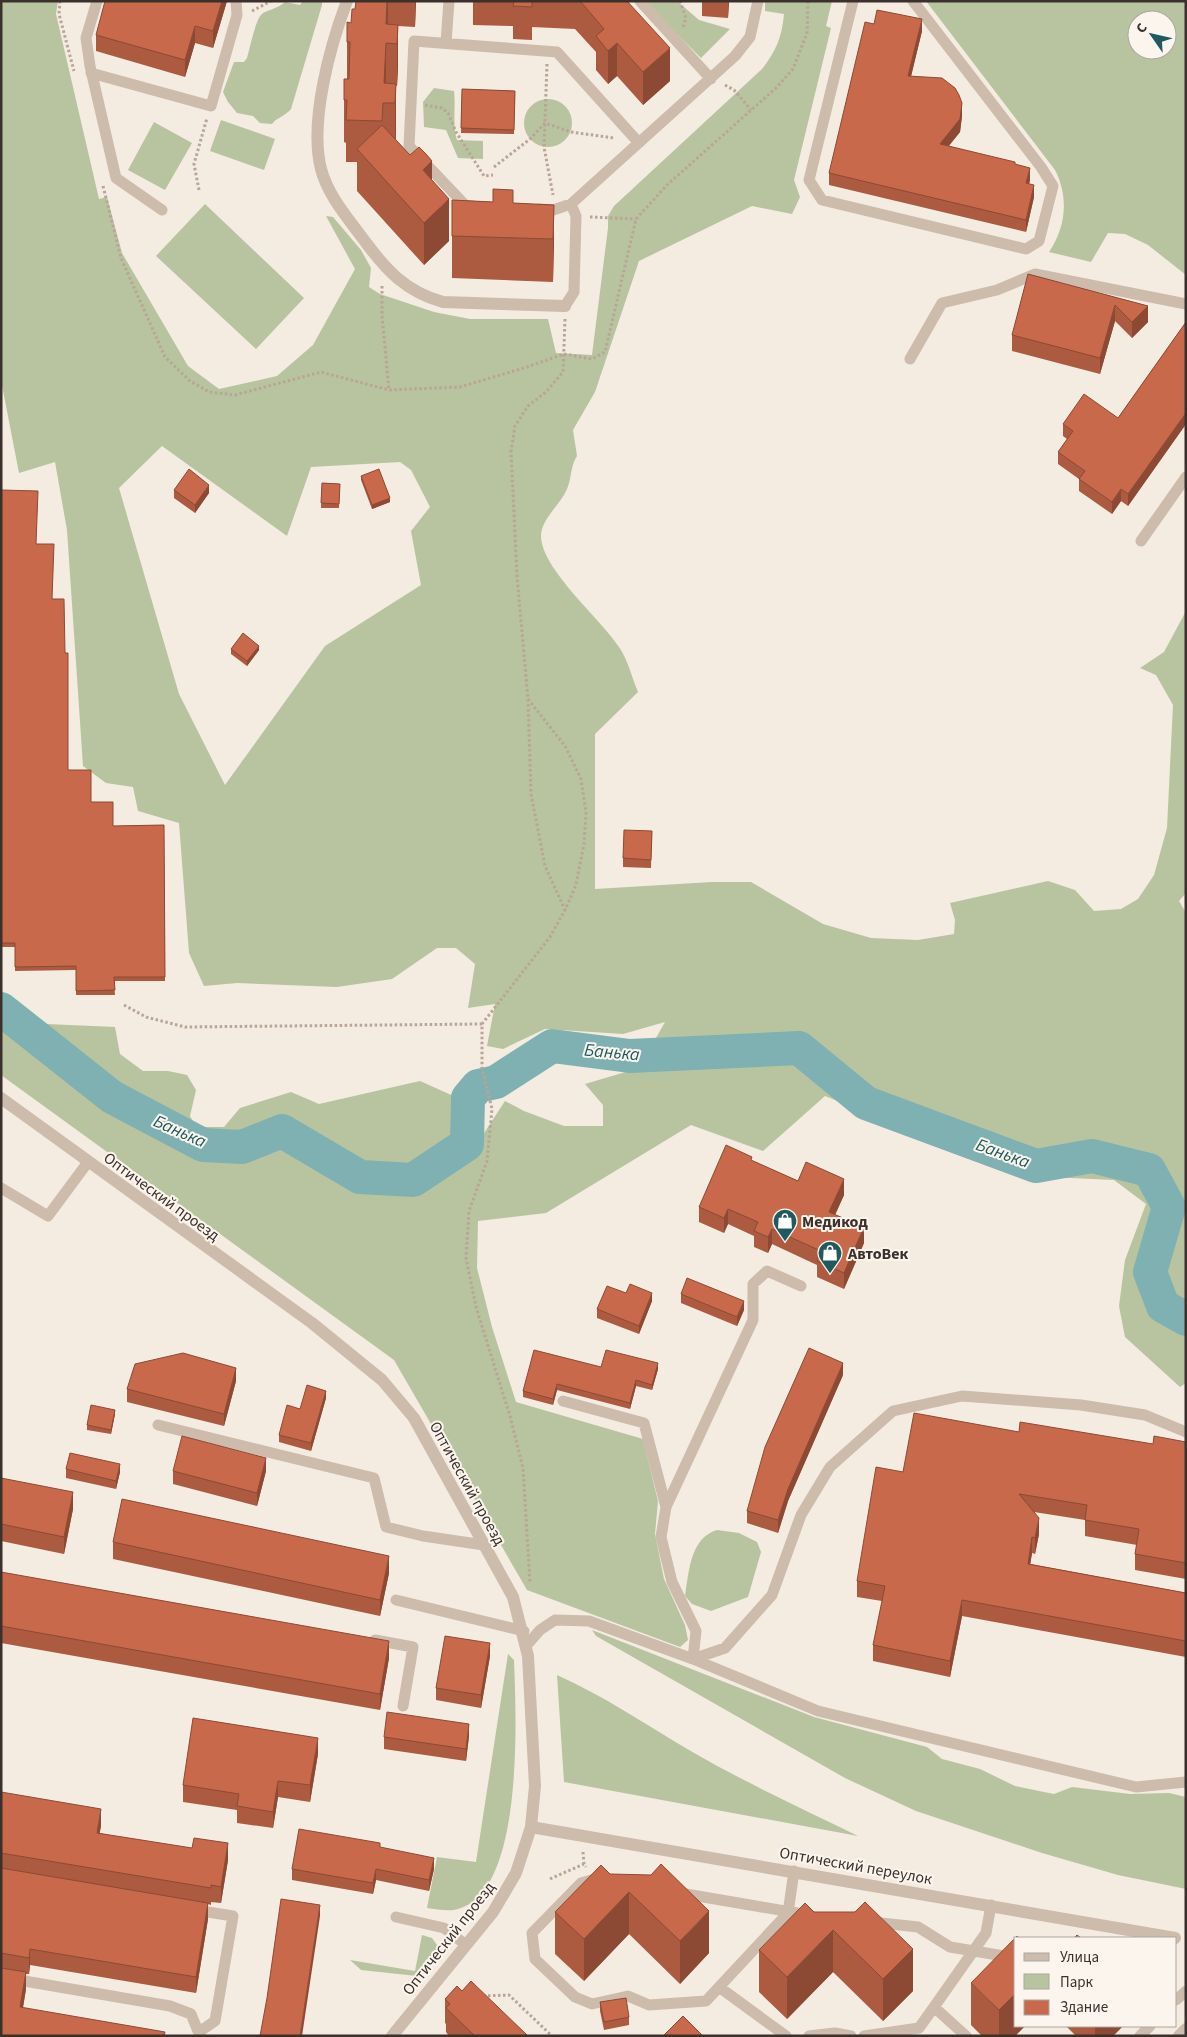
<svg xmlns="http://www.w3.org/2000/svg" width="1187" height="2037" font-family="'Source Sans 3',sans-serif">
  <rect width="100%" height="100%" fill="#f4ebe1"/>
  <!-- green -->
  <path fill="#b8c4a0" fill-rule="evenodd" d="M1,1h57l-2,13 43,185 8,-2 15,56 66,113 31,23 58,-13 36,-31 42,-76 -29,-53 7,1 28,33 10,18 -2,19 11,7 54,18 36,7h78l8,34 36,2 16,-127v-12l6,-10 148,-137c14,-18 20,-32 22,-55l-19,-3v-10h67l-6,25 5,2 -37,152 6,17 -8,17 -40,-8 -113,55 -44,131 -22,38 4,26c-7,11 -5,21 -10,33 -6,15 -25,29 -26,46 -1,33 59,83 78,112 9,13 13,31 19,45l-43,42v155l117,-7h39l72,42 48,14 47,2 36,-6 1,-14 -5,-17 98,-22 27,9 19,21 27,-2 17,-10 16,-24 13,-47 6,-123 -17,-30 -16,-7 24,-16 22,-41v282l-7,8 7,12v470l-6,4 -55,-50 -6,-31 6,-46 21,-56 -32,-24 -65,-3 -66,-17 -158,-64 -62,55 -72,-26 -145,88 -68,8 -1,47 15,59 24,75 127,37 15,62 -3,33 9,45 21,46 3,15 -8,7 -153,-57 -133,-230 -393,-285v-53l114,5 5,27 23,17h25l19,4 9,15 -6,26 6,11h28l16,-19 51,-16 28,12 101,-23 38,17 15,52 32,-49 19,10 40,15h39v-21l-18,-21 54,-16 26,-46 -42,12 -78,-5 -42,20 -16,-3 8,-42 -27,4 7,-44 -19,-16h-19l-45,31 -55,8 -100,-4 -33,3 -15,-33 -10,-130 -41,-12 -5,-24 -27,-4 -23,-17 -16,-236 -12,-68 -36,11 -18,-93zM162,446l125,90 24,-69 89,-5 11,8 19,37 -19,24 10,54 -96,61 -100,139 -46,-91 -60,-206z
    M303,1h19v4l-31,104c-6,7 -15,9 -19,15l-12,-1 -7,-7 -16,-3 -9,-11 -5,-10 11,-30h10l3,-4c3,-10 8,-36 14,-43 4,-5 15,-5 24,-13l15,3z
    M644,1h33l22,19 31,9 -29,29z
    M926,1h260v274l-38,-30 -23,-11 -17,-1 -17,29 -42,-10c17,-25 20,-55 6,-82zM1137,20h30v30h-30z
    M434,88l20,3c2,17 -2,33 3,49l26,1v18l-25,-1 -12,-28 -22,-3 -1,-25z
    M524 123a24 24 0 1 1 48 0a24 24 0 1 1-48 0Z
    M221,120l54,19 -11,31 -54,-19z
    M154,122l38,21 -27,47 -37,-20z
    M205,204l99,94 -48,51 -100,-93z
    M717,1530l22,3 18,9 4,10 -13,45 -37,14 -19,-7 -7,-8c4,-24 5,-58 32,-66z
    M592,1630l222,87 113,30 15,12 38,10 35,17 39,8 18,-7 58,7 39,-1 17,4v92l-68,-14 -76,-22 -126,-42 -71,-33 -249,-142z
    M508,1654l6,6c2,53 11,232 -56,249 -9,3 -21,0 -31,-1l10,-51 39,5z
    M557,1675c47,21 88,49 132,75 55,32 112,58 169,86l-294,-54z
    M422,1935l10,3 7,10 -2,6 -20,22 -56,-6 -11,-10 65,11z"/>
  <g fill="none" stroke-linecap="round" stroke-linejoin="round">
    <!-- river -->
    <path stroke="#7fb0b2" stroke-width="34" d="M1,1009l111,88 91,48 39,2 40,-16 78,46 53,3 54,-36 1,-46 10,-12 18,-4 56,-36 78,10 169,-8 67,55 170,63 56,-10 57,14 20,37 -19,65 13,34 23,13"/>
    <!-- path -->
    <path stroke="#b9a596" stroke-width="3" stroke-dasharray="2.5 2.5" stroke-linecap="butt" d="M60,1l-1,13 15,57
      M680,1l6,17 -3,9
      M252,11l19,-10
      M547,64l-3,83 9,48
      M725,85l9,5 17,20
      M425,105l17,3 6,5 8,19 28,44 9,-1
      M494,167l36,-28 15,-16 26,9 43,6
      M103,186l18,72 44,99 25,24 19,11 26,3 86,-23 68,18 71,-3 67,-20 37,-13 28,5 13,-7 31,-133 31,-34 109,-97 17,-19 14,-36 1,-32
      M199,190l-5,-26 13,-46
      M590,217l46,2
      M382,286v29l7,75
      M565,319l-2,53 -17,20 -18,14 -13,20 -4,25 6,125 11,123 3,95 14,72 20,44
      M528,699l37,47 16,33 5,33 -2,32 -8,41 -11,25 -15,27 -68,87v44l10,41 -5,52 -18,50 -3,47 10,49 34,109 13,52 7,115
      M124,1005l22,12 39,10 297,-3
      M583,1852l1,12
      M550,1879l34,-15 2,3
      M483,1996l26,-1 43,41"/>
    <!-- service -->
    <path stroke="#cdbbac" stroke-width="11" d="M97,1l-11,37 4,28 26,112 46,32
      M640,1l71,78
      M853,1l-44,179 13,20 204,49 13,-8 14,-55 -12,-19 -128,-166
      M446,43l3,-42
      M91,73l120,33 26,-91 -1,-14
      M473,206h-7l-57,-60 5,-105 143,11 82,91
      M539,209l14,1 18,-6 164,-148 15,-19 8,-36
      M565,306l9,-14 2,-76 -5,-12
      M910,359l32,-56 55,-13 38,-16 151,30
      M1141,541l45,-64
      M1,1188l47,28 40,-54
      M563,1401l81,22 22,84 -5,30 11,45 24,49 -3,28 32,-11 47,-53 29,-80 29,-48 63,-56 69,-15 119,9 64,10 41,17
      M158,1425l216,53 12,49 37,9 61,9
      M666,1507l87,-187v-36l14,-13 34,15
      M396,1600l128,31
      M375,1640l38,7 -10,59
      M526,1646l14,-16 15,-10 34,1 104,38 125,52 318,76 50,-5
      M598,1878l-17,5 -49,50 3,26 40,38 17,7 36,-8 21,9 57,-4 82,-88 6,-42
      M680,1893l129,22
      M195,1910l38,6 -18,105 -16,11
      M396,1917l48,11 22,17
      M872,1922l46,5 32,20 66,11
      M1,1977l169,29 21,8 9,22
      M719,1987l67,49
      M1176,2000l10,-9
      M934,2007l52,-74 5,-28
      M809,2036l26,-3 16,3
      M864,2036l55,-8 15,-21 32,29
      M1140,2036l10,-10"/>
    <!-- minor -->
    <path stroke="#cdbbac" stroke-width="12" d="M347,1c-17,45 -38,121 -26,168 7,27 27,49 43,71 22,30 42,52 79,62l122,4
      M1,1098l311,225 70,57 32,38 99,179 15,59 7,130 -4,41 -15,46 -23,39 -101,124
      M531,1827l644,111
      M1179,2036l7,-7"/>
  </g>
  <!-- wall -->
  <path fill="#ac5a40" d="M227,1l-14,47 -18,-5 -10,34 -89,-26v-16z
    M356,1h60l-1,26 -17,-1v41l-1,19h-1v54l36,40 17,61 -25,24 -67,-74v-29h-11v-19l-2,-1v-42l3,-21v-37l8,-33z
    M473,1h154l43,80 -27,24 -26,-29 -9,8 -12,-14v-18l-21,-23 -43,-2v13l-19,-1v-13l-40,-1z
    M702,1h27l-1,17 -26,-2z
    M874,24l48,7 -11,45 51,40 -2,16 -11,14 66,18 15,16 -1,4 5,13 -8,35 -197,-47v-12z
    M462,89l53,2 -1,43 -53,-1z
    M452,200l102,5 -1,77 -101,-4z
    M1028,274l120,32v16l-16,16 -17,-17 -15,53 -88,-23v-16z
    M1186,322v102l-58,82 -7,-5 -9,13 -33,-23v-12l-21,-15v-12l9,-13 -4,-3v-12l55,-6z
    M361,476l29,26 -18,7 -11,-29z
    M322,483l18,1 -1,24h-18z
    M1,490l35,54 16,55 13,54 3,117 23,32 22,24 51,-1 1,156h-51l1,14h-39v-25l-61,1v-24h-14z
    M174,490l35,3 -14,20 -21,-15z
    M231,649l28,1 -12,16 -16,-12z
    M652,831l-1,37 -28,-1v-9z
    M752,1161l46,20 46,14 -9,20 29,28 -20,46 -27,-12v-12l-45,-21 -4,9 -14,-6v-11l-26,-12 -4,9 -25,-11v-15z
    M626,1293l26,8 -13,33 -42,-16v-9z
    M681,1294l63,16 -7,16 -56,-23z
    M601,1367l57,2 -6,21 -16,-4 -6,23 -73,-19 -4,15 -30,-8v-6z
    M843,1375l-55,126 -10,32 -31,-10v-12z
    M236,1381l-12,45 -97,-24v-13z
    M326,1398l-15,53 -32,-9v-7l21,-26z
    M115,1414l-4,20 -24,-4v-5z
    M1019,1432l134,12 33,-2v137l-51,-9v-16l2,-9 -52,-9v-16l-51,-8 5,22 -4,20 -3,-1 -2,11 156,29v64l-224,-41 -12,61 -77,-16v-16l9,-44 -25,-4v-16l46,-109z
    M66,1469l54,3 -4,17 -50,-11z
    M173,1471h93l-9,35 -84,-22z
    M1,1478l72,31 -9,45 -63,-13z
    M113,1542l276,31 -9,43 -267,-57z
    M1,1572l388,86 -9,52 -379,-67z
    M490,1656l-9,52 -45,-8v-12z
    M469,1736l-3,25 -82,-12v-12z
    M318,1754l-8,48 -32,-5 -5,31 -36,-5v-13l-54,-8v-17z
    M1,1792l100,34 -2,7 129,27 -7,43 -10,-1v3l-3,-1v15l-12,74 -166,-28 -1,9h-3v15l-3,19 142,28h-164z
    M292,1869h142l-5,22 -53,-11 -3,14 -81,-14z
    M610,1874l99,79 -29,31 -51,-50 -45,47 -29,-27v-42z
    M814,1912l99,79 -30,30 -50,-49 -46,47 -28,-27v-42z
    M971,1983l45,43h9l-10,10h-33l-11,-11z
    M462,1991l66,45h-79l-3,-4v-8l-1,-1v-24z
    M600,2002l29,15v8l-25,5 -4,-19z
    M1066,2026h57l-10,10h-37z"/>
  <!-- shaded-wall -->
  <path fill="#8c4a34" d="M222,1h5l-14,47v-17z
    M387,1h1v24l-2,-1z
    M415,1h1l-1,26z
    M728,1h1l-1,17z
    M922,19v12l-14,58v-13z
    M398,25v42l-1,19v-42z
    M195,26v17l-10,34v-17z
    M386,43v42l-2,-2z
    M617,43v33l-9,8v-33z
    M670,48v33l-27,24v-33z
    M396,84v42l-1,20v-43z
    M962,103v13l-2,16 -20,24v-12z
    M432,161v43l-9,-34z
    M1030,168v12l-4,15v-12z
    M1034,185v12l-8,35v-12z
    M449,199v42l-25,24v-42z
    M554,205v42l-1,35v-43z
    M1115,305v16l-15,53v-16z
    M1148,306v16l-16,16v-16z
    M1186,413v11l-58,82v-12z
    M209,485v8l-14,20v-8z
    M1121,489v12l-9,13v-12z
    M390,498v4l-18,7v-4z
    M259,646v4l-12,16v-5z
    M844,1179v16l-15,33v-16z
    M728,1209v15l-4,9v-15z
    M864,1227v16l-20,46v-16z
    M772,1229v15l-4,9v-16z
    M652,1293v8l-13,33v-8z
    M744,1301v9l-7,16v-9z
    M658,1363v6l-6,21v-5z
    M843,1363v12l-55,126 -10,32v-13l10,-31z
    M236,1368v13l-12,45v-12z
    M636,1380v6l-6,23v-6z
    M557,1384v6l-4,15v-6z
    M326,1391v7l-15,53v-8z
    M115,1410v4l-4,20v-4z
    M266,1458v13l-9,35v-13z
    M120,1464v8l-4,17v-8z
    M73,1492v17l-9,45v-17z
    M1039,1518v16l-4,20v-16z
    M1032,1537v16l-4,27v-16z
    M389,1556v17l-9,43v-16z
    M962,1600v16l-12,61v-16z
    M389,1641v17l-9,52v-16z
    M490,1643v13l-9,52v-13z
    M469,1724v12l-3,25v-12z
    M318,1738v16l-8,48v-17z
    M278,1781v16l-5,31v-16z
    M101,1809v17l-4,23v-16z
    M228,1843v17l-7,43v-16z
    M434,1858v11l-5,22v-11z
    M376,1869v11l-3,14v-11z
    M629,1892v42l-45,47v-42z
    M208,1903v16l-12,74v-16z
    M320,1905v11l-18,120h-2z
    M709,1911v42l-29,31v-43z
    M833,1930v42l-46,47v-42z
    M30,1949v16l-1,9v-16z
    M913,1949v42l-30,30v-42z
    M26,1972v17l-6,35v-17z
    M1016,1993v33h9l-10,10h-16v-26z
    M1095,2026h28l-10,10h-18z"/>
  <!-- building -->
  <path fill="#c8694b" stroke="#8c4a34" d="M105,1h117l-9,30 -18,-5 -10,34 -89,-25z
    M356,1h31l-1,23 12,1 -1,19 -11,-1 -2,40 12,1 -1,19h-12l-1,18 -36,-1 1,-20h-3v-21h5l1,-37h-3v-20l4,1 1,-14h3z
    M514,1h18v6l-19,-1z
    M580,1h47l43,47 -27,24 -26,-29 -9,8 -12,-15 8,-7z
    M877,10l45,9 -14,57 34,2 13,10 4,7 3,8 -2,16 -20,25 75,18v2l15,4 -4,15 8,2 -8,35 -197,-47 36,-151 9,2z
    M462,89l53,2 -1,39 -53,-2z
    M382,125l28,30 9,-8 7,7 6,7 -9,9 26,29 -25,24 -67,-74z
    M493,189l20,1v13l41,2 -1,34 -101,-3v-36l41,2z
    M1028,274l120,32 -16,16 -17,-17 -15,53 -88,-23z
    M1186,322v91l-58,81 -7,-5 -9,13 -33,-23 6,-8 -27,-19 15,-21 -10,-7 21,-30 34,24z
    M189,469l20,16 -14,20 -21,-15z
    M379,469l11,29 -18,7 -11,-29z
    M322,483l18,1 -1,20 -18,-1z
    M1,490l37,1 -2,53h18l-2,55h12l1,54h3v117h23v32h22v24l51,-1 1,152h-51l1,13 -39,1v-25l-61,1v-24h-14z
    M243,633l16,13 -12,15 -16,-12z
    M624,830l28,1 -1,29 -28,-2z
    M726,1145l26,12 -1,3 47,21 8,-19 38,17 -15,33 35,15 -20,46 -27,-12 4,-10 -49,-22 -4,8 -14,-6 4,-9 -30,-13 -4,9 -25,-11z
    M687,1278l57,23 -7,16 -56,-23z
    M630,1284l22,9 -13,33 -42,-17 10,-23 19,7z
    M809,1348l34,15 -55,126 -10,31 -31,-9 18,-64z
    M534,1350l67,17 5,-17 52,13 -6,22 -16,-5 -6,23 -73,-19 -4,15 -30,-8z
    M183,1353l53,15 -12,46 -97,-25 8,-25z
    M307,1385l19,6 -15,52 -32,-8 8,-30 13,4z
    M91,1405l24,5 -4,20 -24,-5z
    M914,1413l105,19 1,-10 133,22 1,-8 32,6v121l-51,-9 4,-25 -54,-9 2,-15 -68,-11 20,24 -4,20 -3,-1 -4,27 158,29v48l-224,-41 -12,61 -77,-16 12,-59 -28,-5 19,-114 27,5z
    M182,1436l84,22 -9,35 -84,-22z
    M70,1453l50,11 -4,17 -50,-12z
    M1,1478l72,14 -9,45 -63,-13z
    M122,1499l267,57 -9,44 -267,-58z
    M1,1572l388,69 -9,53 -379,-68z
    M445,1636l45,7 -9,52 -45,-7z
    M387,1712l82,12 -3,25 -82,-12z
    M193,1718l125,20 -8,47 -32,-4 -5,31 -36,-6 2,-12 -56,-9z
    M1,1792l100,17 -4,24 95,15 2,-10 34,5 -7,44 -10,-2v3l-210,-35z
    M299,1829l81,14v4l54,11 -5,22 -53,-11 -3,14 -81,-14z
    M661,1864l48,47 -29,30 -51,-49 -45,47 -29,-27 46,-47 9,9 41,1z
    M1,1868l207,35 -12,74 -166,-28 -1,9 -28,-5z
    M281,1899l39,6 -20,131h-40l7,-38z
    M865,1902l48,47 -30,30 -50,-49 -46,47 -28,-27 46,-47 9,9h41z
    M1077,1935l4,3h-7z
    M1017,1936l2,2h-3v55l-17,17 -28,-27z
    M1,1968l25,4 -6,35 145,25 -1,4h-163z
    M471,1981l57,55h-53l-29,-28 4,-4 -5,-5 12,-13 5,5z
    M626,1998l3,19 -25,5 -4,-20z
    M683,2016l20,20h-40z"/>
  <!-- icons -->
  <defs>
    <symbol id="shop-pin" viewBox="-11 -11 22 30"><path d="M0 17L-7.5 6A9.5 9.5 0 1 1 7.5 6Z" fill="#1f5a5e" stroke="#fbf5ee"/><path d="M-5-2.5h2.3a2.7 3.5 0 0 1 5.4 0H5L5.5 6h-11ZM-1.5-2.5h3a1.5 2.3 0 0 0-3 0Z" fill="#fff"/></symbol>
  </defs>
  <g fill-rule="evenodd">
    <use href="#shop-pin" x="771" y="1207" width="28" height="38"/>
    <use href="#shop-pin" x="816" y="1239" width="28" height="38"/>
  </g>
  <g text-anchor="middle" stroke-width="4" stroke-linejoin="round" paint-order="stroke">
    <!-- street labels -->
    <g font-size="16" fill="#3b302b" stroke="#fbf5ee">
      <text transform="translate(162 1196) rotate(36)" y="6">Оптический проезд</text>
      <text transform="translate(468 1483) rotate(61)" y="6">Оптический проезд</text>
      <text transform="translate(856 1865) rotate(10)" y="6">Оптический переулок</text>
      <text transform="translate(448 1938) rotate(-52)" y="6">Оптический проезд</text>
    </g>
    <!-- poi labels -->
    <g font-size="16" font-weight="bold" fill="#3b302b" stroke="#fbf5ee" text-anchor="start">
      <text x="802" y="1227">Медикод</text>
      <text x="848" y="1259">АвтоВек</text>
    </g>
    <!-- water labels -->
    <g font-size="18" font-style="italic" fill="#1f5a5e" stroke="#fbf5ee">
      <text transform="translate(612 1052) rotate(5)" y="6">Банька</text>
      <text transform="translate(180 1131) rotate(24)" y="6">Банька</text>
      <text transform="translate(1003 1153) rotate(20)" y="6">Банька</text>
    </g>
  </g>
  <!-- border -->
  <rect width="1187" height="2037" fill="none" stroke="#3b302b" stroke-width="5"/>
  <!-- legend -->
  <rect x="1014" y="1937" width="162" height="90" fill="#fbf5ee" stroke="#aea6a0"/>
  <rect x="1024" y="1953" width="25" height="8" fill="#cdbbac" stroke="#aea6a0"/>
  <text x="1060" y="1962" font-size="15" fill="#3b302b">Улица</text>
  <rect x="1024" y="1974" width="25" height="15" fill="#b8c4a0" stroke="#aea6a0"/>
  <text x="1060" y="1987" font-size="15" fill="#3b302b">Парк</text>
  <rect x="1024" y="2000" width="25" height="15" fill="#c8694b" stroke="#aea6a0"/>
  <text x="1060" y="2012" font-size="15" fill="#3b302b">Здание</text>
  <!-- north arrow -->
  <g transform="translate(1152 35) rotate(304)"><circle r="24" fill="#fbf5ee" stroke="#aea6a0"/>
  <path d="M0-4L9 19L0 12L-9 19Z" fill="#1f5a5e"/>
  <text y="-8" font-size="14" font-weight="bold" text-anchor="middle" fill="#3b302b">С</text>
  </g>
</svg>
